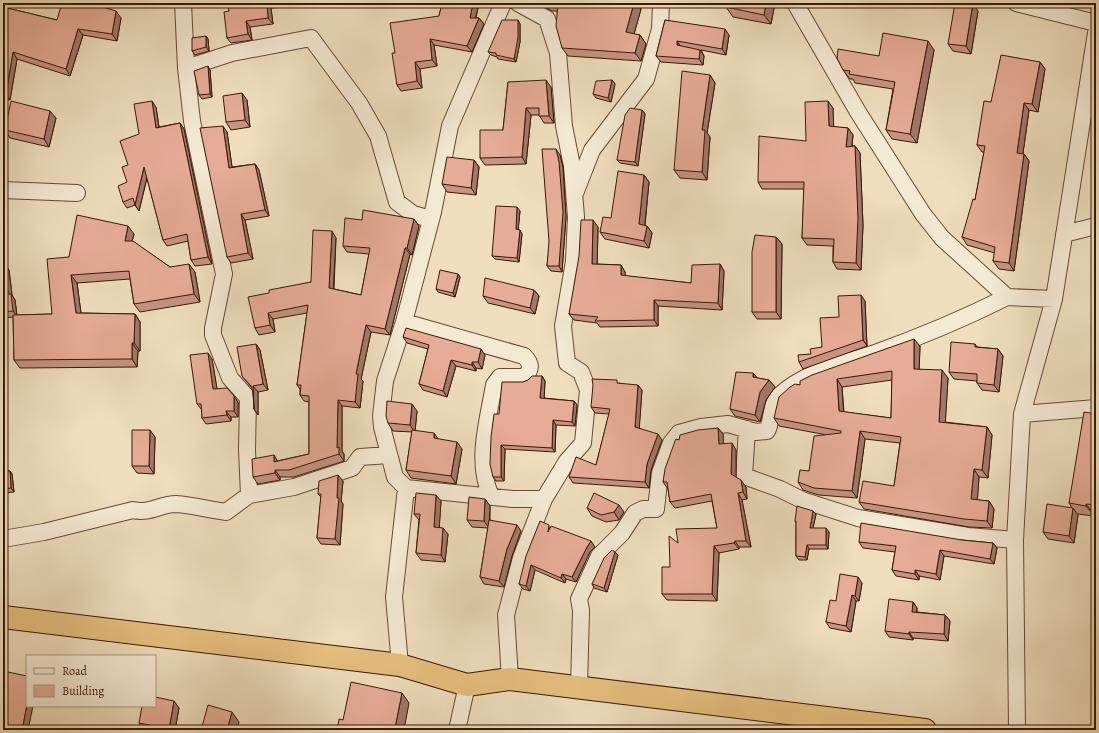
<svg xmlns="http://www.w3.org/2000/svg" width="1099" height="733" font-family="Alegreya,serif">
  <rect width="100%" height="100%" fill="#eedebd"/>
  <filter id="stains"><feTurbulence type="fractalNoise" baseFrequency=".005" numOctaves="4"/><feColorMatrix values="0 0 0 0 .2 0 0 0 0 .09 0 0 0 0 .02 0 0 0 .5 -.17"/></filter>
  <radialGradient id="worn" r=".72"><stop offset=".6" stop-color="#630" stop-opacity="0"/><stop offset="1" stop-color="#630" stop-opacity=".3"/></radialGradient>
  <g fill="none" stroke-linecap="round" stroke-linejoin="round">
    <defs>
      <path id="minor" d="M183,3l3,65 6,53 32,153 -11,54v7l17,43 18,20 -1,52 2,45
        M503,3l-53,123 -17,86 -29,110 -19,59 -4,35 1,11 13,50 11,11 106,11h32
        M795,3l63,109 65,102 19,24 65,59 47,2
        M1016,3l80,20
        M186,68l46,-15 79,-15 48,65 19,33 19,66 16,12 17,5
        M3,190l74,3
        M576,191l16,-41 54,-71 14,-50 1,-26
        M1064,234l32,-8
        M404,322l120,34c8,8 7,12 2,21h-26l-6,8c-6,36 -19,76 -3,111
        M1022,414l74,-6
        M747,429l-3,47 36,13 22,11 56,18 110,18 47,4
        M3,539l41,-7 89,-22c17,4 27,-6 43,-6 16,1 34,6 50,8l23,-17 45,-8 58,-19 8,-11 29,-2
        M400,665l-6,-68 12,-109
        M510,679l-4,-64 15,-57 23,-59 23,-38 16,-18 5,-53 -7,-18 -14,-9 -4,-37 11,-65 2,-44 -4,-51 -8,-40 -6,-73 -11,-34 -29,-16
        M579,688l2,-78 -2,-11 20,-43 23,-23 13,-20 8,-4h13l4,-36 11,-30 8,-10 22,-6 27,-3 28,8 11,-1c6,-12 3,-27 13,-36 26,-24 63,-31 95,-42 45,-16 90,-35 132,-56
        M457,730l10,-45
        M1017,730l-2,-190 7,-126 32,-115 42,-266"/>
      <path id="trunk" d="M3,617l397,48 67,20 43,-6 415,51"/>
    </defs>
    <!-- minor casing -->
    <use href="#minor" stroke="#664a33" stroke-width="18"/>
    <!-- trunk casing -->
    <use href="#trunk" stroke="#381905" stroke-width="24"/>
    <!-- minor -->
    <use href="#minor" stroke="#f4ead4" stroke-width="16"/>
    <!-- trunk -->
    <use href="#trunk" stroke="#e7bf7e" stroke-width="22"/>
  </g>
  <!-- wall -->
  <path fill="#c79482" stroke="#381905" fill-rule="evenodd" d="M228,3h71v3l-28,2 2,16 -23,3 2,13 -21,3 -4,-5 2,-27z
    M442,3h37l-3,15h3l5,6 -12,28 -38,-7 3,21 -17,3 2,19 -21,3 -4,-6 -2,-32 44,-37z
    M540,3h97l4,6 -7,25 6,1 6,9 -5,17 -73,-5 -6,-8 -5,-37h-5l-11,-6z
    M727,3h48l-4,21 -38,-7 -7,-10z
    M3,7l54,13 64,-2 -4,23 -34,-6 -13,41 -53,-17 -7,41 -7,-1z
    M978,11l-7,43 -18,-3 -5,-7z
    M518,20l2,4v18l-4,20 -18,-3 -1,-2 -6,-2 -3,-3z
    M665,20l64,15 -3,20 -25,-5 3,6 -1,9 -42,-3 -5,-6z
    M206,36l2,3 1,12 -14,4 -3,-4z
    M934,50l-17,93 -25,-4 -6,-9 7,-41 -38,-6 -2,-4h-3l-7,-9 36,-14z
    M1040,62l5,7 -7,43 -9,-2 -6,43 1,1 5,7 -15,110 -15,-2 -6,-8 2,-8 -28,-8 -5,-8 13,-37 9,-48h-2l-5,-7 14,-43z
    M210,70l2,27 -10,2 -3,-4z
    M710,75l5,8 -8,50 3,4 -3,43 -27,-2 -6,-8z
    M612,80l3,4 -4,18 -15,-4 -3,-4z
    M508,82l43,5 3,36h-10l-5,-8h-8l-5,49 -41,1 -5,-7 23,-28z
    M247,100l3,27 -19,3 -5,-8z
    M156,107l3,20 21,-4 4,6 28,135 -17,2 -4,-6 -3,-19 -21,5 -4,-6 -16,-62 -8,33 -4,-6 -8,3 -4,-6 16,-68z
    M833,108v19l15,1 5,7 -1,11h3l5,7 3,72 -2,45 -24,-1 -4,-7v-16l-26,-1 -5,-7 2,-49h-42l-4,-7 48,-41z
    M642,110l3,4 -7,52 -18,-3 -3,-3z
    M56,118l-7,29 -39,-9 -5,-8z
    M227,132l5,35 23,-3 4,6 10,46 -24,4 8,39 -22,4 -4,-6z
    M560,155l3,12 3,50 -4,55 -11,-1 -4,-5z
    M474,160l5,7 -3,28 -29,-3 -5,-8z
    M644,175l5,7 -4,44h2l5,7 -3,15 -44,-9 -5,-7 11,-14z
    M520,211l-2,18 4,5 -3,28 -24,-3 -3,-3z
    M419,226l-7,29 -2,-1 -20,81 -19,-3 -10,47 2,2 -3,27 -18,-2v45l2,3v7l-50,16h-14v3l-22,4 -5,-7 21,-22 3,6 32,-7v-52l-5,-1 -4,-6v-6l-3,-4 10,-72 -34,6 2,13 -16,3 -4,-7 14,-35 42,-11 25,-44 -2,51 27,6 8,-41 -22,-2 -4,-6z
    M598,227l-1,37 24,1 4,7v4l66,7 29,-19 4,7 -2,39 -64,-4v20l-58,1 -3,-4 -23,-3 -5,-6z
    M134,234l-2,7 38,26 25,5 5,30 -60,10 -6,-8 -4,-25 -53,4 4,30 54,1 5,8v29h-2l-1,16 -117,1 -6,-8 -1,-43 -10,1v-54l6,6 3,25 3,5 2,15 35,-1 17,-57z
    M776,237l6,7 -1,75h-24l-5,-7z
    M458,274l2,3 -5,20 -17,-5 -2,-3z
    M534,290l5,6 -4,18 -47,-11 -5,-7z
    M865,301l2,45 -64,23 -4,-7 12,-8 11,-7z
    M403,337l82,18 -3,14 -6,-1v3l-20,-5 -9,31 -24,-7 -4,-6 9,-35 -21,-6z
    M256,344l4,6 8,40 -10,2v23l-4,-6 -1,-17 -1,-4 -10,-12z
    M975,344l2,3 21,2 5,7 -4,36 -17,-2 -5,-7v-2l-23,-2 -5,-7z
    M920,346l-1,23 29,9 -3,44 42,5 5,8 -4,43 -9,-1 -2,23 12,1 5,8 -2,19 -23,-1 -105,-18 -5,-7 35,-16 6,-43 -35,-4 -8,59 -38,-3 -16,-5 -5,-8 11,-11 18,-36 -48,-9 -5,-8 26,-33zM892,380l-1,38 -47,-6 -2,-25z
    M212,359l5,30 21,13v15h-7v4l-25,3 -4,-6v-8l-5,-6z
    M753,373l4,5 12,2 6,7 -9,13 -6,22 -25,-6 -5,-7z
    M542,376l3,5 -1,17 30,3 3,4 -2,21 -19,-1 -1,27 -50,-3 -1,32h-8l-3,-4 6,-63 24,-32z
    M619,383l23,7 -3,38 23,12 -11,30 -2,18 -76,-5 -4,-6 27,-12 13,-51 -14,-1 -4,-6z
    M417,411l-2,19 23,9 24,10 -6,35 -45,-6 -5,-8 6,-38 -19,-1 -5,-8z
    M1096,414v101l-2,-1v2l-17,-2 1,1 -4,28 -26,-4 -5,-7 29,-24 -3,-5z
    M718,428l5,6v10l13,6v27l10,10 1,12 -5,1 9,47h-12v2l-20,4 -2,48 -50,-1 -5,-6 8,-27 8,-24 39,-15 -5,-27 -37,7 -5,-6 -2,-13 -5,-7 16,-42z
    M155,437l-1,37 -17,-1 -5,-7z
    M3,471h7l2,3 2,18 -11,1z
    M343,481l-2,20 2,3 -3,41 -19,-1 -4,-6 4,-41 -3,-3z
    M485,499l5,7v14l31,11 -9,25 -8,31 -20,-3 -4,-7 8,-49 -16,-1 -5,-7z
    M441,501l-2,26 9,7 -3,28 -24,-2 -5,-7 3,-33 -5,-6z
    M587,508l37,4 -5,8 -13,2 -14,-6z
    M813,511l3,3 -3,14 16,4 -1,17h-19l-2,11h-8l-3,-4v-33l-1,-2z
    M550,527l45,20 -5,5 -14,30 -10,-3 -1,4 -30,-13 -5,21 -7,-2 -4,-5z
    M962,540l31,3 4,5 -3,16 -50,-8 -4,24 -21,-4v4l-23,-4 -4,-6 3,-18 -32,-4 -4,-6z
    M615,552l3,3 -11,37 -13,-4 -2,-4z
    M862,583l-3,18h-3l-5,31 -21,-4 -4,-6 10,-21z
    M913,602l4,6v4l28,3 5,6 -2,20 -35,-3v2l-24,-3 -4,-6z
    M179,708l-4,22h-32l-4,-7z"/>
  <!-- shaded-wall -->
  <path fill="#a2786a" stroke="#381905" d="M267,3l4,5 2,16 -5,-6z
    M473,3h6l-5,21 -4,-6z
    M634,3h3l4,6 -9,32 -6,-9z
    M766,3h9l-4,21 -7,-9z
    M973,3l5,8 -7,43 -5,-8z
    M116,11l5,7 -4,23 -5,-7z
    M479,18l5,6 -12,28 -5,-6z
    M518,20l2,4v18l-4,20 -2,-3z
    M246,21l4,6 2,13 -4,-6z
    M78,29l5,6 -13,41 -4,-7z
    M725,29l4,6 -3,20 -4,-6z
    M640,35l6,9 -5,17 -6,-8z
    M206,36l2,3 1,12 -3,-4z
    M430,39l4,6 3,21 -5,-6z
    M677,41l4,6 -4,-2z
    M928,41l6,9 -17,93 -7,-9z
    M700,50l4,6 -1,9 -4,-6z
    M13,52l4,7 -7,41 -4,-6z
    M415,62l5,7 2,19 -5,-7z
    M1040,62l5,7 -7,43 -6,-8z
    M208,66l2,4 2,27 -2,-3z
    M710,75l5,8 -8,50 3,4 -3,43 -5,-8v-42z
    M546,80l5,7 3,36 -5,-7z
    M612,80l3,4 -4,18 -3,-4z
    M242,93l5,7 3,27 -5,-7z
    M152,101l4,6 4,27 -4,-6z
    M828,101l5,7 1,25 -5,-7z
    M1024,103l5,7 -7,50 -5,-7z
    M526,108l5,7 -5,49 -4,-7z
    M642,110l3,4 -7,52 -3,-4z
    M50,111l6,7 -7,29 -5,-8z
    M180,123l4,6 28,135 -4,-7z
    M223,126l4,6 6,42 -4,-6z
    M848,128l5,7 -2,19 -5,-7z
    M855,146l5,7 3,72 -2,45 -5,-7z
    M556,149l4,6 3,12 3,50 -4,55 -3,-6z
    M1024,154l5,7 -15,110 -5,-8z
    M474,160l5,7 -3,28 -5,-7z
    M255,164l4,6 10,46 -4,-6z
    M144,167l4,6 -9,38 -4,-6z
    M644,175l5,7 -5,50 -5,-8z
    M517,207l3,4 -2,21 -2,-3z
    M241,214l4,6 8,39 -5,-6z
    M414,219l5,7 -7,29 -5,-7z
    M593,220l5,7 -1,44 -5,-7z
    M128,226l6,8 -4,15 -5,-8z
    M647,226l5,7 -3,15 -5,-7z
    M520,230l2,4 -3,28 -2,-4z
    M332,231l4,7 -3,57 -4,-7z
    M776,237l6,7 -1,75 -5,-7z
    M405,248l5,6 -20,81 -5,-6z
    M5,264l4,6 3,25 3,5 2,17 -4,-6 -5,-17z
    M189,264l6,8 5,30 -6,-8z
    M720,264l4,7 -2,39 -4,-7z
    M621,265l4,7 1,10 -5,-7z
    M458,274l2,3 -5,20 -2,-4z
    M71,275l6,8 5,38 -6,-8z
    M534,290l5,6 -4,18 -5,-6z
    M861,295l4,6 2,45 -4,-6z
    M654,300l4,6v20l-4,-6z
    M268,313l5,6 2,13 -5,-7z
    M135,314l5,8v29l-6,-8z
    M366,325l5,7 -10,47 2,2 -3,27 -5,-6 1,-28z
    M914,339l6,7 -1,30 -5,-7z
    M132,343l6,8 -1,16 -5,-8z
    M256,344l4,6 8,40 -5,-6z
    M481,349l4,6 -3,14 -4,-7z
    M998,349l5,7 -4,36 -5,-7z
    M208,353l4,6 6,36 -5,-6z
    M451,360l5,6 -9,31 -4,-6z
    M472,362l4,6v3l-4,-6z
    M942,370l6,8 -3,51 -6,-7z
    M753,373l6,7 -6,-3z
    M542,376l3,5 -1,21 -4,-4z
    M837,379l5,8 2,32 -5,-8z
    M769,380l6,7 -9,13 -6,22 -5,-7 5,-23z
    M638,385l4,5 -3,43 -4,-6z
    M253,386l5,6v23l-4,-6z
    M234,396l4,6v15l-4,-6z
    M338,400l4,6v45l2,3v7l-5,-7 -2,-6z
    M574,401l3,4 -2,21 -3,-4z
    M412,404l5,7 -2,22 -5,-8z
    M226,411l5,6v4l-4,-6z
    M553,420l3,5 -1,27 -3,-4z
    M987,427l5,8 -4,43 -6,-8z
    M718,428l5,6 1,17 -5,-7z
    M150,430l5,7 -1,37 -5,-8z
    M860,431l5,8 -8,59 -5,-7z
    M434,433l5,7 -5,-2z
    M658,434l4,6 -11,30 -2,18 -4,-6 2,-18z
    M457,442l5,7 -6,35 -5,-8z
    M732,443l4,7v31l-5,-7z
    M501,445l4,4 -1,32 -3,-4z
    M274,455l4,7h-4z
    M974,469l5,8 -2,30 -6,-8z
    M275,470l5,7v3l-5,-7z
    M10,471l2,3 2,18 -3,-4z
    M338,475l5,6 -2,20 2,3 -3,41 -5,-6z
    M741,480l5,7 1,12 -4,-7z
    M738,493l4,7 9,47 -5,-6z
    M436,495l5,6 -2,32 -5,-6z
    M485,499l5,7 -1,22 -5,-7z
    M989,501l5,8 -2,19 -5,-7z
    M1086,504l8,10v2l-8,-10z
    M619,505l5,7 -5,8 -5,-8z
    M1073,508l5,7 -4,28 -5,-7z
    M813,511l3,3 -4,18 -2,-4z
    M517,525l4,6 -9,25 -8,31 -5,-6 8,-32z
    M443,528l5,6 -3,28 -4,-7z
    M826,528l3,4 -1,17 -2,-4z
    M591,541l4,6 -5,5 -14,30 -4,-5 15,-30z
    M735,541l4,6v2l-5,-6z
    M993,543l4,5 -3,16 -4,-5z
    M807,545l2,4 -2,11 -2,-3z
    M714,546l5,7 -2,48 -5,-7z
    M940,550l4,6 -4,24 -4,-6z
    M615,552l3,3 -11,37 -3,-4z
    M531,565l4,5 -5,21 -4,-5z
    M915,570l4,6v4l-4,-6z
    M562,574l4,5 -1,4 -4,-5z
    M858,577l4,6 -3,18 -4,-5z
    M852,595l4,6 -5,31 -5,-6z
    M913,602l4,6 -1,10 -4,-6z
    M945,615l5,6 -2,20 -4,-7z
    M909,632l4,6v2l-4,-6z
    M402,693l7,10 -5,27h-7l-2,-2z
    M174,701l5,7 -4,22h-5l-1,-1z
    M27,704v2h6l-5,24 -5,-5z
    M232,712l7,10 -2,8h-10z
    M34,726l3,4h-4z"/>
  <!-- building -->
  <path fill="#e7ac97" stroke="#381905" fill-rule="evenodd" d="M62,3h27l27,8 -4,23 -34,-5 -12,40 -53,-17 -7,42 -3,-1v-86l54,13z
    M228,3h39l1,15 -22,3 2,13 -21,4 -3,-26 5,-1z
    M442,3h31l-3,15h9l-12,28 -37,-7 2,21 -17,2 2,19 -20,4 -5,-32h3l-5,-30 49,-7z
    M553,3h81l-8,29 14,3 -5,18 -73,-5 -6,-22 2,-23z
    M727,3h39l-2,12 -38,-8z
    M955,3h18l-7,43 -18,-2z
    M502,20h16v18l-4,21 -18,-4v-2l-8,-1z
    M665,20l60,9 -3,20 -45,-8v4l23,5 -1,9 -43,-3z
    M883,33l45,8 -18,93 -24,-4 9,-48 -46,-8 1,-3 -7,-1 -6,-12 1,-9 41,7z
    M206,36v11l-14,4v-13z
    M1001,55l39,7 -8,42 -8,-1 -7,50 7,1 -15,109 -16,-2 2,-14 -33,-10 11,-38 2,1 10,-54 -8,-1 7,-44 7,1z
    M208,66l2,28 -11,1 -5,-24z
    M682,71l28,4 -8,55h3l-3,42 -28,-2z
    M546,80l3,36h-10v-8h-13l-4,49 -42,1v-28h23l5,-48z
    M612,80l-4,18 -15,-4 3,-13z
    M242,93l3,27 -19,2 -3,-26z
    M11,101l39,10 -6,28 -39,-9z
    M152,101l4,27 24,-5 28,134 -17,3 -4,-26 -24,6 -19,-73 -9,38 -2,-7 -10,4 -5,-16 9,-4 -5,-15 6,-2 -8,-24 19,-7 -5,-30z
    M828,101l1,25 19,2 -2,19 9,-1 3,72 -2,45 -23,-1 1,-23 -32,-1 2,-56h-46l1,-46 47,5 -1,-39z
    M630,108l12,2 -7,52 -18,-2 8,-45z
    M223,126l6,42 26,-4 10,46 -24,4 7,39 -21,4 -27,-129z
    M542,149h14l3,13 4,50 -4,54h-12l2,-25z
    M447,157l27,3 -3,28 -29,-4z
    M618,171l26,4 -5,49 8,2 -3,15 -44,-9 3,-15 8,1z
    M496,206l21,1 -1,22 4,1 -3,28 -25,-2z
    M363,210l51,9 -7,29h-2l-20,81 -19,-4 -10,49h2l-3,28 -17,-2 -1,48 2,-1v7l-50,16h-14v3l-22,4 -1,-18 22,-4v7l35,-8v-58l-9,-1 1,-10h-4l11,-80 -40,8 2,12 -15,3 -7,-31 21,-4v-3l42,-8 2,-52 19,1 -3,57 32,7 9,-47 -27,-2 2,-28 17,2z
    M77,215l51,11 -3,15h8l37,26 19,-3 5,30 -60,10 -5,-33 -58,4 5,38 59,1 -1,29h-2v16l-118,1 -1,-45 39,-1 -5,-55 22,-2z
    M581,220h12l-1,44 29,1v10l70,8 1,-18 28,-1 -2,39 -64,-3v20l-59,1 3,-4 -29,-3 10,-58z
    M755,235l21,2v75h-24v-60z
    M3,264h2l3,30h3l2,17 -10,1z
    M440,270l18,4 -5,19 -17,-4z
    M485,278l49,12 -4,18 -47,-12z
    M861,295l2,45 -64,22 -1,-7 13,-1 -1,-5 12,-2 -2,-29 19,-1 -1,-21z
    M406,328l75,21 -3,13h-6v3l-21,-5 -8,31 -24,-7 10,-39 -26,-8z
    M914,339v30l28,1 -3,52 48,5 -5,43 -8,-1 -3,30 18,2 -2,20 -23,-2 -105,-17 4,-21 31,5 7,-49 -41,-6 -8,60 -38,-3 -16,-6 2,-12 9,1 5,-35 27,-3v-2l-67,-13 5,-21 11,-10 5,-3 5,1v-4l12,-6zM892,371l-1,47 -52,-7 -2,-32z
    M951,342l24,2v3l23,2 -4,36 -17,-2v-9l-28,-2z
    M256,344l7,40 -10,2 1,23 -1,-17 -2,-6 -9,-10 -5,-29z
    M208,353l5,36 14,-1 7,8v15h-8l1,4 -25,3 -1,-14h-4l-7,-49z
    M736,372l17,1v4l16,3 -9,12 -5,23 -25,-6z
    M532,376h10l-2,22 34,3 -2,21 -19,-2 -1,28 -51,-3v32h-8l-3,-13 1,-27 3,-23h5l3,-32h21l5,-2z
    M592,379l25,1v3l21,2 -3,42 23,7 -11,30 -2,18 -76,-5 7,-20 20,8 14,-56 -19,-2 2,-22z
    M387,401l25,3 -2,21 -22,-2 -2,-7z
    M1084,412l12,2v91l-10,-1v2l-17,-3z
    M718,428l1,16 13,-1 -1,31 10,6 2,12 -5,1 8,48h-11l-1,2 -20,3 -2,48h-50v-27h8l-1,-31 9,7 -2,-14 41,-1 -6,-34 -41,8 -3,-20h-4l2,-13 10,-28 1,-2 3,1 1,-5 18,-5z
    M132,430h18l-1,36h-17z
    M412,430l22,3v5l23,4 -6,34 -45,-6z
    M3,471h7l1,17 -8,1z
    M338,475l-1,23h2l-4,41 -18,-1 4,-44h-3l1,-13z
    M416,493l20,2 -2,32 9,1 -2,27 -25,-2 4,-39h-6z
    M594,493l25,12 -5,7 -13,3 -14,-7z
    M469,497l16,2 -1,22 -17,-1z
    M1047,504l26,4 -4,28 -26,-4z
    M797,506l16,5 -3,17h16v17h-19l-2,12 -9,-1v-35h-1z
    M489,520l28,5 -10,24 -8,32 -19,-4z
    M540,521l9,4 -1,7 3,-6 40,15 -4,6 -15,30 -10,-3 -1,4 -30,-13 -5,21 -7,-2 7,-28z
    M861,523l101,17 31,3 -3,16 -50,-9 -4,24 -21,-4v4l-23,-4 4,-24 -37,-4z
    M612,550l3,2 -11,36 -12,-4 12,-26z
    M840,574l18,3 -3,19 -3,-1 -6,31 -20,-4 4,-22 6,1z
    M889,599l24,3 -1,10 33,3 -1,19 -35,-2v2l-24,-3z
    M3,671l24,5v28l-4,21 11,1 -1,4h-30z
    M351,682l51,11 -7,35h-2l-1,2h-55l2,-11 4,1z
    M155,697l19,4 -5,28 -30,-6 3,-17h13z
    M208,705l24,7 -5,18h-26z"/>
  <!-- margin -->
  <rect width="1099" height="733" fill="none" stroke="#eedebd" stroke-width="16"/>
  <rect x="4" y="4" width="1091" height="725" fill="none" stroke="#381905" stroke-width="2"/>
  <rect x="8" y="8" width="1083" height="717" fill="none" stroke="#381905"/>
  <!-- legend -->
  <rect x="26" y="655" width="130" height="52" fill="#f4ead4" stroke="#a99681"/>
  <rect x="34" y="668" width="20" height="6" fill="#f4ead4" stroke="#a99681"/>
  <text x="62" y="675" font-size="12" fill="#381905">Road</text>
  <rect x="34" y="685" width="20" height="12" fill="#e7ac97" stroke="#a99681"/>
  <text x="62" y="695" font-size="12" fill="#381905">Building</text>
  <rect width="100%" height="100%" filter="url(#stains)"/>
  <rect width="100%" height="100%" fill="url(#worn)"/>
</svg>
